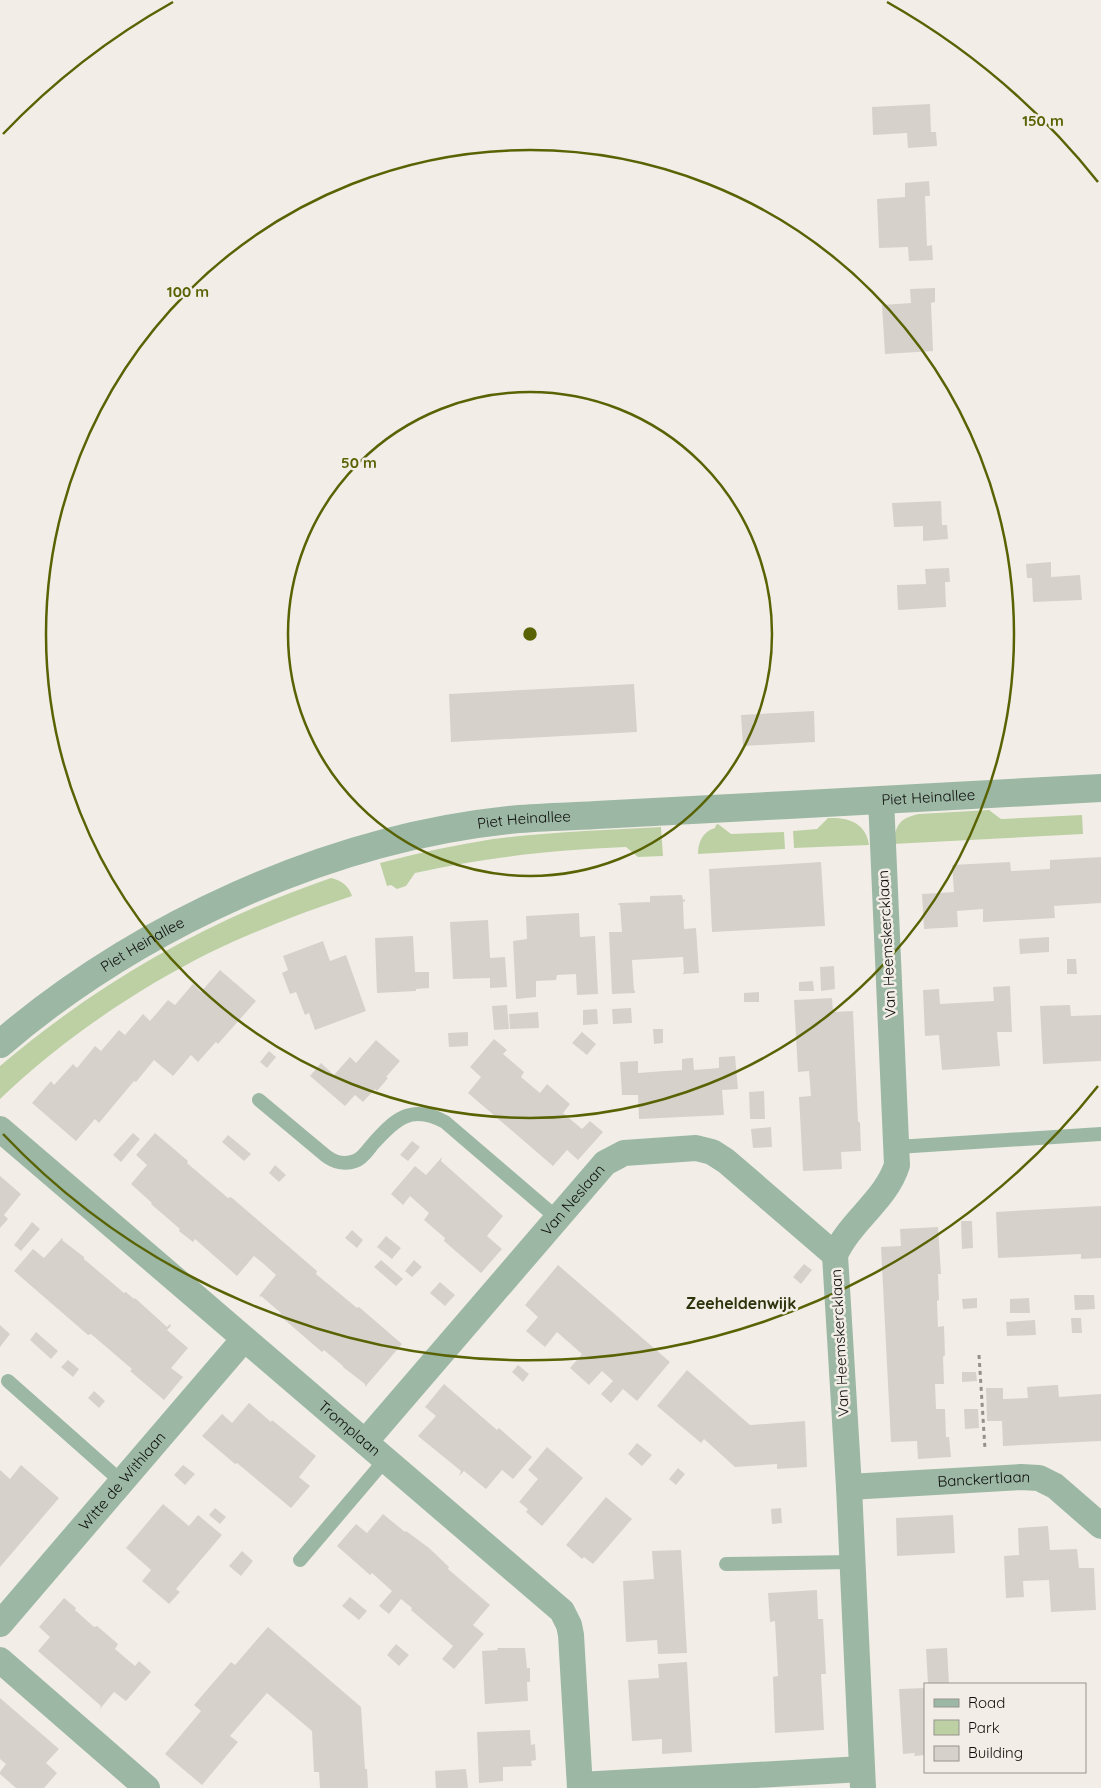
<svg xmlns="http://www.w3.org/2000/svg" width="1101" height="1788" font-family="Quicksand,sans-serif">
  <rect width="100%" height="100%" fill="#f2eee7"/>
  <!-- green -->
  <path fill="#bdd0a4" d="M989,810l12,9 81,-4 1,19 -190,10c3,-19 6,-26 26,-30z
    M828,818c19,-1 38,4 41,27l-75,3 -1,-17 24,-2z
    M718,824l13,10 53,-2 1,17 -87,5c0,-12 5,-23 17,-26l1,-3z
    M661,827l2,29 -25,1 -12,-10c-73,3 -139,10 -211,26l-9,13 -9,3 -6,-4 -4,1 -7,-23c37,-10 75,-18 113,-24 56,-7 112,-9 168,-12z
    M331,878c10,2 18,8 21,18 -48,16 -95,34 -141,56 -76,38 -149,88 -211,147v-33c99,-84 208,-146 331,-188z"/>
  <!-- building -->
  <path fill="#d6d2cb" d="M930,104l1,28h5l1,14 -29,2 -1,-15 -34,2 -1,-28z
    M929,181l1,15h-5l2,50 5,-1 1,15 -24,1 -1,-14 -29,1 -2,-49 28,-2v-14z
    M935,288v14l-4,1 2,48 -48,3 -3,-49 29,-2 -1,-14z
    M941,501l1,24h5l1,14 -25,2v-15l-29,1 -2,-24z
    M1051,562v15l29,-2 2,25 -49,2 -1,-24h-5l-1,-14z
    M949,568l1,14h-5l1,25 -48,3 -1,-25 29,-1 -1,-15z
    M634,684l3,48 -186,10 -2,-48z
    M814,711l1,31 -72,4 -2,-31z
    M1101,857v46l-47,3 1,12 -72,4v-13l-26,2 1,16 -34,2 -2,-35 32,-2 -2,-27 58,-3 1,9 39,-2v-9z
    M821,862l4,64 -113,6 -3,-63z
    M682,895l1,5 2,-1v2l-2,1 1,27 12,-1 3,45 -17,1 2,-2 -1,-15 -51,3 2,31 1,-1v3l-23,1 -3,-62h13l-2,-27h-2l1,-2 31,-1v-6z
    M579,913l1,24 15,-1 3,58 -21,1 -1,-21 -19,1 -1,5 -20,1v16l-20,2 -3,-58 14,-2 -1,-23z
    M488,920l2,38 15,-1 2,30 -17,1v-10l-37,1 -3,-57z
    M413,936l2,36h14v16l-13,1v2l-39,2 -2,-55z
    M1049,937v15l-29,2 -1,-15z
    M323,941l7,20 16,-6 20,56 -51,19 -6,-17 -4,2 -9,-23 -6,2 -8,-21 6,-3 -5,-14z
    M1067,959h9l1,15h-10z
    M834,966l1,23 -14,2 -1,-24z
    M220,970l36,31 -38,43 -2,-2 -18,20 -7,-7 -18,21 -19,-16 -18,22 -2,-1 -35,42 -4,-4 -19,22 -44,-38 19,-22 3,4 19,-21 4,4 18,-22 6,5 18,-21 6,5 18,-21 7,7 18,-21 7,5 18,-21 8,8z
    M813,981l1,10h-15v-9z
    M1010,986l2,46h-15l3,34 -58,4 -3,-35 -14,1 -2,-46 16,-1 1,15 54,-3 -1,-14z
    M759,992v10h-15v-9z
    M832,998l1,14 20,-1 5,110 2,2 1,28 -20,1 1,17 -39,2 -4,-74 12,-1 -2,-25 -11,1 -4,-72z
    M507,1005l2,24 -15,1 -2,-24z
    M1070,1005l1,11 30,-1v46l-58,3 -3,-58z
    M631,1008l1,15 -19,1 -1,-15z
    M597,1009l1,15 -15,1v-15z
    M538,1012l1,16 -29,1 -1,-15z
    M653,1029h10v14l-9,1z
    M468,1032v14l-19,1 -1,-14z
    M582,1032l14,12 -9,11 -15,-12z
    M494,1039l13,11 -4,4 21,18 -3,5 19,16 7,-9 23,20 -7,9 19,16 8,-8 13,11 -25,28 -11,-10 -14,16 -85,-73 13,-16 -11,-10z
    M376,1040l24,21 -14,16 2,1 -11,13 -2,-2 -12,13 -8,-7 -10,11 -35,-30 11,-13 13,12 16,-18 6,6z
    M269,1051l7,6 -9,11 -7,-6z
    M735,1056l3,33 -16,1 2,25 -85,4 -1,-24h-16l-2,-33 18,-1v12l27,-2 17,-1v-11l9,-1h2l1,12 25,-2v-11z
    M764,1091l1,28h-15l-1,-27z
    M771,1127l1,20 -19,1 -2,-19z
    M133,1133l7,6 -19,23 -8,-7z
    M155,1133l33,28 -1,2 41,35 3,-1 86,74 -1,3 41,34 2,-1 43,37 -37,43v-3l-22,-17v-1l-19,-16 -2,2 -43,-37 2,-2 -20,-17 -1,1 -1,-1 17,-21 -11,-10 -11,-9 -17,20 -42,-37 -2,3 -14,-11 1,-2 -29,-25 1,-1 -21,-19 16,-19 -11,-10z
    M228,1135l23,19 -7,7 -22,-19z
    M412,1141l8,6 -12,14 -8,-6z
    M442,1157l-1,4 62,55 -16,20 15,13 -21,24 -37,-32 1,-3 -21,-18 5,-7 -19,-17 -7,9 -12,-11 24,-28 11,9z
    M275,1165l11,10 -7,7 -10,-9z
    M0,1176l21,18 -17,21 4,4 -8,9z
    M1101,1206v52l-20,1v-5l-83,4 -2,-46z
    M961,1221h11l1,27 -11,1z
    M32,1222l8,7 -19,22 -7,-6z
    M938,1227l3,47h-3l1,26 -2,1 1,26 6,-1 1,29 -2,2 1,27h-9l1,25h9l1,28h3l2,20 -33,2 -1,-18 -26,1 -10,-195 20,-1 -1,-17z
    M352,1230l11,10 -6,8 -12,-10z
    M386,1236l15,12 -9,11 -15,-12z
    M62,1238l1,1 -1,1 22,17v2l40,34 2,-1 8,7 1,-1 32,29 3,-3 1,2 -4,4 21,18 -17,20 12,9 -19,23 -34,-29 2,-2 -41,-35 -3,1 -74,-64 19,-22 11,9z
    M381,1260l22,19 -7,7 -22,-19z
    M414,1260l8,7 -10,10 -7,-6z
    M804,1264l8,6 -11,14 -8,-7z
    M558,1265l112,97 -33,39 -14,-12 -12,14 -10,-9 12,-13 -11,-10 -13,14 -19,-17 12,-14 -25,-22 -12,15 -19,-16 12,-14 -13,-12z
    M440,1282l15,13 -10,11 -15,-13z
    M1074,1295h20l1,14 -20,1z
    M977,1298v10l-14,1 -1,-10z
    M1029,1298l1,15h-20v-14z
    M1071,1318h10l1,15h-10z
    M1035,1320l1,15 -29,1 -1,-14z
    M0,1325l10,9 -10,13z
    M36,1332l22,19 -7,8 -21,-19z
    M68,1360l11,9 -6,8 -12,-10z
    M518,1365l11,9 -6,8 -11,-10z
    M687,1370l63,55 55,-4 2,46 -30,2v-5l-42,3 -31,-28 -3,4 -44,-37z
    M962,1372h14l1,9 -15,1z
    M444,1384l53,46 2,-2 33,29 -19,22 -11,-9 -16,19 -22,-18 -5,5 2,-5 -43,-35 18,-20 -11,-9z
    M1056,1385h2l1,12 42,-3v47l-98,5 -1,-25h-15l-1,-33h17v11l25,-1 -1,-11z
    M94,1391l11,10 -6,7 -11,-10z
    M249,1403l22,19 1,-2 44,36 -17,21 11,9 -19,22 -54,-45 -2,1 -33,-28 20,-22 10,9z
    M964,1409h14l1,19 -14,1z
    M637,1443l15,12 -10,11 -14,-12z
    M547,1447l36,31 -41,48 -16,-14 2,-3 -9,-7 19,-23 -10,-9z
    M21,1465l38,33 -59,69v-97l10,9z
    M183,1465l12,9 -10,11 -11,-10z
    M678,1468l7,6 -9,11 -7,-6z
    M606,1497l26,22 -39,45 -9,-7 -2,2 -16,-14z
    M163,1504l26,22 9,-11 24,20 -46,54 4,3 -11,12 -27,-23 9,-11 -25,-22z
    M215,1508l11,9 -6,7 -11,-9z
    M781,1508l1,15 -10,1 -1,-15z
    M383,1514l22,18 1,-1 23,17 20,19 -1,2 42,36 -17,20 11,9 -30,35 -12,-10 11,-13 -42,-36 1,-2 -11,-9 -12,15 -10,-8 13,-15 -20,-18 -2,2 -33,-29 19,-22 11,9z
    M953,1515l2,38 -58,3 -1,-38z
    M1048,1526l2,24 27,-1 2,19h15l2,42 -45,2 -2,-32 -26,1 1,16 -18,1 -2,-42 15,-1 -1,-27z
    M681,1550l6,103 -29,1 -1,-14 -31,2 -3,-61 31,-2 -2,-28z
    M242,1551l11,10 -12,15 -12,-10z
    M817,1590l1,29h5l3,55h-5l3,56 -49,3 -2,-56 5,-1 -3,-55 -5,1 -2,-29z
    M350,1597l17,14 -8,9 -17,-14z
    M64,1598l12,10 -1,2 19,17 3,-1 21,18 -3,5 20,17 4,-5 12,11 -25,29 -12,-9 -15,18 2,-4 -63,-55 12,-14 -11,-10z
    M268,1627l93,80 4,62h2l1,19h-48l-1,-16h-5l-2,-41 -45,-38 -37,43 8,6 -36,43 -37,-31 36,-43 -7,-6 37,-43 4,3z
    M396,1644l13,11 -10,11 -12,-11z
    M497,1648h28l2,20h3v14h-3l1,19 -43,3 -3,-53 16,-1z
    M947,1648l2,36h-21l-2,-35z
    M687,1662l5,90 -30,2v-15l-30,2 -4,-61 31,-2 -1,-14z
    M925,1688v67l-11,1 1,-3 -12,1 -4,-65z
    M0,1698l59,51 -13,14 11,10 -13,15h-28l-16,-14v-2l6,-8 -6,-5z
    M530,1730l1,15 4,-1 1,16 -5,1 1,5 -29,1v14l-24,2 -2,-51z
    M466,1769l2,19h-32l-1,-17z"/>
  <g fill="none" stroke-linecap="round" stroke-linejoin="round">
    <!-- path -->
    <path stroke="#94918c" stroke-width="3" stroke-dasharray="4 4" stroke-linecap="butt" d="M979,1355l6,94"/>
    <!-- service -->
    <path stroke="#9cb8a4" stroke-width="14" d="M259,1100l67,56c8,6 19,9 29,5 7,-2 13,-11 17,-16 22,-25 39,-42 73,-23l112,96
      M897,1147l204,-13
      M8,1381l114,101
      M300,1560l85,-100
      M726,1564l126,-2"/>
    <!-- minor -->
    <g stroke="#9cb8a4" stroke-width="26">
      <path id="s1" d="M0,1129l562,482 7,14 2,10 9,153"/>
      <path id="s2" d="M365,1442l240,-279 19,-10 72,-5 16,4 14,9 109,94"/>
      <path id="s3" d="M849,1487l172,-10 18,1 16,8 46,40"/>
      <path id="s4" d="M0,1624l244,-285"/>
      <path d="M0,1660l147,128"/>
      <path d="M580,1785l282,-16"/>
      <path d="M863,1788l-14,-301 -14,-232c15,-34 51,-55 62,-90l-16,-366"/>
    </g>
    <!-- tertiary -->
    <path stroke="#9cb8a4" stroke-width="28" id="s5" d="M0,1044c138,-118 328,-205 509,-224 29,-3 58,-3 87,-5 64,-3 128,-7 192,-10 104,-5 209,-12 313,-17"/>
  </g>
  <!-- distance rings -->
  <g fill="none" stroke="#596304" stroke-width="2.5">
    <circle cx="530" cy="634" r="242"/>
    <circle cx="530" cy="634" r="484"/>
    <path d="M1098 1086A726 726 0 0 1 3 1134M3 134A726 726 0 0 1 173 2M887 2A726 726 0 0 1 1098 182"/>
  </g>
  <g text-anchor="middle" stroke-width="5" stroke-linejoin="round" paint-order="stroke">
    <!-- street labels -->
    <g font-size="15" fill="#0d0c0a" stroke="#f2eee7">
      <text dy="5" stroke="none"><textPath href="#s5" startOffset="984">Piet Heinallee</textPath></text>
      <text dy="5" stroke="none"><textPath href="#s5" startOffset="579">Piet Heinallee</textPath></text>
      <text transform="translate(887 944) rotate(-93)" y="5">Van Heemskercklaan</text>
      <text dy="5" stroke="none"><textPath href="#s5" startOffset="174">Piet Heinallee</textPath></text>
      <text dy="5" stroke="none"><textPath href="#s2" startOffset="319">Van Neslaan</textPath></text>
      <text transform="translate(840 1343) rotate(-93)" y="5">Van Heemskercklaan</text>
      <text dy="5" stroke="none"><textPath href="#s1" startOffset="460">Tromplaan</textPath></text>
      <text dy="5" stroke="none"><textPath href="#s3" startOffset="135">Banckertlaan</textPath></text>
      <text dy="5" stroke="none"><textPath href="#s4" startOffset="188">Witte de Withlaan</textPath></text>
    </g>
    <!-- neighbourhood labels -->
    <g font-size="16" font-weight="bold" fill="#2d330b" stroke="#f2eee7">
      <text x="741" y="1309">Zeeheldenwijk</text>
    </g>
  </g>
  <circle cx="530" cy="634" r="8" fill="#596304" stroke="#f2eee7" stroke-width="2.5"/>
  <g font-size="15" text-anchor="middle" font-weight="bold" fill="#596304" stroke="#f2eee7" stroke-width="5" stroke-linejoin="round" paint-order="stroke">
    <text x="1043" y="126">150 m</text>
    <text x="188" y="297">100 m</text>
    <text x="359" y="468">50 m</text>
  </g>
  <!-- legend -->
  <rect x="924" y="1683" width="162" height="90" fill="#f2eee7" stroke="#96948f"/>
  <rect x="934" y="1699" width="25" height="8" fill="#9cb8a4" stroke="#96948f"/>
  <text x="968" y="1708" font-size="15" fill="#0d0c0a">Road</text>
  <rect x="934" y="1720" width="25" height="15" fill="#bdd0a4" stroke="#96948f"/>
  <text x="968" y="1733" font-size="15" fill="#0d0c0a">Park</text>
  <rect x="934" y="1746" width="25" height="15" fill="#d6d2cb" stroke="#96948f"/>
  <text x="968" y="1758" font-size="15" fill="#0d0c0a">Building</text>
</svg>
